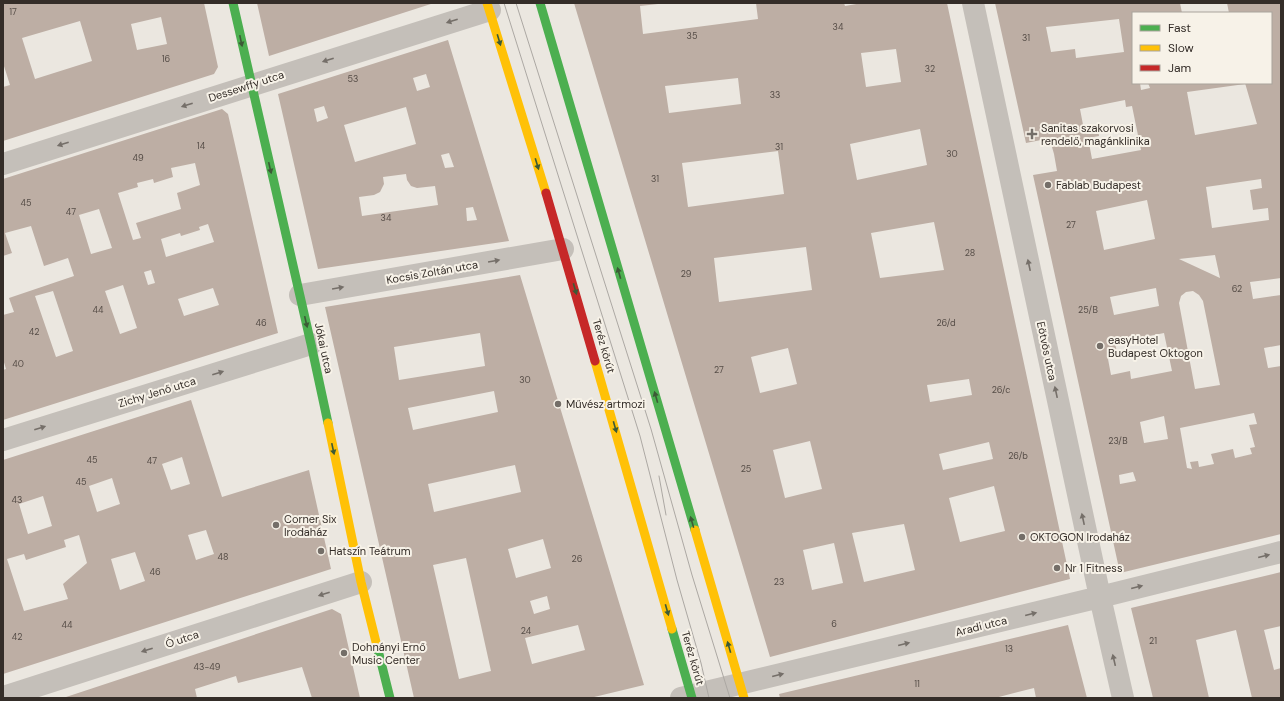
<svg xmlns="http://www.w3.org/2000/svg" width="1284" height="701" font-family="'DM Sans',sans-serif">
  <rect width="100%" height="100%" fill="#ebe7e0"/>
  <!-- building -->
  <path fill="#bdaea4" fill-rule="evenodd" d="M3,3h201l14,64 -4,7 -211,67v-54l7,-2 -7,-22zM161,17l6,27 -30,6 -6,-26zM80,21l12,40 -57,18 -13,-41z
    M257,3h177l-165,53z
    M574,3h84v1l-18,2 3,28 115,-15 -2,-16h88l1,3 17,-3h85l123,576 -300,78zM896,49l5,33 -35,5 -5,-34zM738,78l3,26 -72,9 -4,-27zM920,129l7,36 -70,15 -7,-36zM778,151l6,43 -96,13 -6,-44zM934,222l10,48 -64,8 -9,-45zM806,247l6,43 -93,12 -5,-44zM788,348l9,36 -37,9 -9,-36zM969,379l3,16 -42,7 -3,-17zM810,441l12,48 -37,9 -12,-48zM989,442l4,17 -50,11 -4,-16zM994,486l11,45 -45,11 -11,-44zM904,524l11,46 -51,12 -12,-49zM834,543l9,40 -31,7 -9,-40z
    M995,3h185l2,10h-49v70h7l1,7 9,-2 -2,-5h97v1l-58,8 8,43 62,-11 -12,-41h26v-70h-42l-2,-10h54v275l-31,4 3,17 28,-4v50l-17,3 4,20 13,-2v168l-161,39 -87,-398 24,-4 -3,-17 -2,-7 -7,-6 -4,-1 -15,3zM1119,19l5,33 -48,6 -1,-9 -24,3 -5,-25zM1125,100l1,7 6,-1 9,44 -49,9 -4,-21 11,-2 -1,-8 -14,2 -4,-21zM1261,179l1,9 -12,2 3,20 15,-2 1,12 -57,8 -6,-41zM1147,200l8,39 -51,11 -8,-39zM1215,255l5,23 -41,-19zM1156,288l3,18 -45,9 -4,-18zM1193,291l6,4 4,6 17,84 -25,4 -16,-86 2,-7 5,-4zM1164,333l8,38 -41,8 -1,-8 -19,4 -3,-16 10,-2 -3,-14zM1254,413l3,11 -8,1 6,22 -5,1 2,6 -17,4 -2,-9 -22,5 3,10 -15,3 -1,-6 -8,1 2,7 -5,-1 -7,-40zM1164,416l4,23 -24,4 -4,-21zM1133,472l3,9 -16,3 -1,-9z
    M448,40l61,201 -191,28 -40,-175zM426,74l4,13 -13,4 -4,-13zM324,106l4,12 -11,4 -3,-13zM406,107l10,37 -61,18 -11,-37zM449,153l5,14 -9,1 -4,-13zM406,174l1,6 4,6 6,2 18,-2 3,19 -76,11 -3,-19 15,-2 6,-3 4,-8 -1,-7zM473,207l4,13 -10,1 -1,-13z
    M222,109l6,5 50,219 -275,87v-50l3,-1 -3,-10v-44l11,-3 -5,-14 65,-22 -6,-18 -24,8 -13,-40 -26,7 7,20 -9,3v-77zM195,163l5,22 -23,8 4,16 -45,14 5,15 -8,2 -15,-47 20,-6 -1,-4 16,-4 1,4 19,-6 -2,-9zM99,209l13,39 -21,6 -12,-39zM208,224l6,18 -48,15 -5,-18 19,-6 1,3 19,-6 -1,-3zM151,270l4,13 -7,2 -4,-13zM123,285l14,43 -17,6 -15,-43zM213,288l6,17 -35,11 -6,-17zM53,291l20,60 -17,6 -21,-61z
    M520,275l124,410 -54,13h-176l-89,-391zM480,333l5,33 -86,14 -5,-33zM494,391l4,21 -85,18 -5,-22zM515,465l6,27 -87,20 -6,-28zM543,539l8,29 -35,10 -8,-29zM466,558l25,113 -32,8 -26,-114zM547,596l3,13 -16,5 -4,-13zM578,625l7,25 -53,14 -7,-26z
    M191,400l31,97 87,-27 22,99 -328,105v-214zM182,457l8,27 -19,6 -9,-26zM112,478l8,26 -23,8 -8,-26zM43,496l9,30 -24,8 -9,-30zM206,530l8,24 -18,6 -8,-25zM79,535l8,28 -24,21 5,15 -44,12 -17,-52 17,-5 2,6 40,-13 -2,-7zM135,552l10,29 -25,9 -9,-31z
    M1281,572v54l-17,4 10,40 7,-2v30h-29l-16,-68 -40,10 13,58h-56l-22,-90z
    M332,609l9,5 19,84h-48l-10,-31 -64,16 -2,-7 -41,13 2,9h-134z
    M1068,625l19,73h-51l-2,-10 -39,10h-215l-1,-4z"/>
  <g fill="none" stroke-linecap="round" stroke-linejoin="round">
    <!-- street -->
    <path stroke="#c4bfb9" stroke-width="22" d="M973,3l127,594 23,101
      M3,164l487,-154
      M300,295l263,-46
      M3,440l308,-96
      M3,697l358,-115
      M681,698l419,-101 181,-45"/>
    <!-- fast -->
    <path stroke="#4caf50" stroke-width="9" d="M233,3l78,341 17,79
      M540,3l155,527
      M672,629l20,69
      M377,646l13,52"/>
    <!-- slow -->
    <path stroke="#ffc107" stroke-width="9" d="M487,3l59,190
      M595,361l77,268
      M328,423l33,159 16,64
      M695,530l49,168"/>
    <!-- jam -->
    <path stroke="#c62828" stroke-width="9" d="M546,193l49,168"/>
    <!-- tram -->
    <path stroke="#aca8a3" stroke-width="1" d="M504,3l136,433 37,144 24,83 8,35
      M516,3l135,426 41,146 38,123
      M659,476l7,39"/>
  </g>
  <!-- one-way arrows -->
  <defs><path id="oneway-solid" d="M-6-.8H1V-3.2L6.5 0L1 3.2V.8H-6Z"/></defs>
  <g fill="#756f69">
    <use href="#oneway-solid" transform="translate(452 21) rotate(162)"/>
    <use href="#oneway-solid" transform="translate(328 60) rotate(162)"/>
    <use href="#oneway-solid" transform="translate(187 105) rotate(162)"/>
    <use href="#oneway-solid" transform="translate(63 144) rotate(162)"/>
    <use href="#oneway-solid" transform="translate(494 261) rotate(-10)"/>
    <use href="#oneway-solid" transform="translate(1029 265) rotate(-102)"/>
    <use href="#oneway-solid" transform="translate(338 288) rotate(-10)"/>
    <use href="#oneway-solid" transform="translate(218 373) rotate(-17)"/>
    <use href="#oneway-solid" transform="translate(1056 392) rotate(-102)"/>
    <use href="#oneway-solid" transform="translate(40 428) rotate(-17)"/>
    <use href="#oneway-solid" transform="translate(1083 519) rotate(-102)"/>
    <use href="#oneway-solid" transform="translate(1264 556) rotate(-14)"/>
    <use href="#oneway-solid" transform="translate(1137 587) rotate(-14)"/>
    <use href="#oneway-solid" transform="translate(324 594) rotate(162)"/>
    <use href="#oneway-solid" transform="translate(1031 614) rotate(-14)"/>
    <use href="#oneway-solid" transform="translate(904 644) rotate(-14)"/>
    <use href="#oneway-solid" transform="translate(147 650) rotate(162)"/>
    <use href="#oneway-solid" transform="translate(1114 660) rotate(-103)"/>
    <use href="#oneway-solid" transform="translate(778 675) rotate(-14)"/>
  </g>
  <g fill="#3c5a36">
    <use href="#oneway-solid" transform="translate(499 40) rotate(73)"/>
    <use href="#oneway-solid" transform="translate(241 41) rotate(78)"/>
    <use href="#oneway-solid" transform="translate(537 164) rotate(73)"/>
    <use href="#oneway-solid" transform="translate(270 168) rotate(77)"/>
    <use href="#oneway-solid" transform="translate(619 273) rotate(-106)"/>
    <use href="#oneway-solid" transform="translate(575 289) rotate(74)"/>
    <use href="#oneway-solid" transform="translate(306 322) rotate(77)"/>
    <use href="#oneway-solid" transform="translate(656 397) rotate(-106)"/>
    <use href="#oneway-solid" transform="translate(615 427) rotate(74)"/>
    <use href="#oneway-solid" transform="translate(333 449) rotate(78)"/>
    <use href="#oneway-solid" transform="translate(692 522) rotate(-106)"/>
    <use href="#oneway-solid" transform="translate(667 610) rotate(74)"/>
    <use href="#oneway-solid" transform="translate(729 647) rotate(-106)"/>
  </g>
  <!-- markers -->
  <g fill="#746e68" stroke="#f7f2e8" stroke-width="1.5">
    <path d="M1030 128h4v4h4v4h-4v4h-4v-4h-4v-4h4z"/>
    <circle cx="1048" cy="185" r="4"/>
    <circle cx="1100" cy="346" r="4"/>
    <circle cx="558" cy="404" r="4"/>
    <circle cx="276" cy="525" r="4"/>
    <circle cx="1022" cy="537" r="4"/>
    <circle cx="321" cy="551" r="4"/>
    <circle cx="1057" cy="568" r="4"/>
    <circle cx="344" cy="653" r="4"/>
  </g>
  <g text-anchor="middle" stroke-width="4" stroke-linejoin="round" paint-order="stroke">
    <!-- number labels -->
    <g font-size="9" fill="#564d47">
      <text x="13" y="15">17</text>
      <text x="838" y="30">34</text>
      <text x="692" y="39">35</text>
      <text x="1026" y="41">31</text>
      <text x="166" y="62">16</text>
      <text x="930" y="72">32</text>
      <text x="353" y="82">53</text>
      <text x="775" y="98">33</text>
      <text x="201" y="149">14</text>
      <text x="779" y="150">31</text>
      <text x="952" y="157">30</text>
      <text x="138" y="161">49</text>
      <text x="655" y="182">31</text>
      <text x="26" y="206">45</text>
      <text x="71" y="215">47</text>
      <text x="386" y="221">34</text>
      <text x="1071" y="228">27</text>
      <text x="970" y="256">28</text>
      <text x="686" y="277">29</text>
      <text x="1237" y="292">62</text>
      <text x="98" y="313">44</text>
      <text x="1088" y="313">25/B</text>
      <text x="261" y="326">46</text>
      <text x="946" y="326">26/d</text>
      <text x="34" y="335">42</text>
      <text x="18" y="367">40</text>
      <text x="719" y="373">27</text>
      <text x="525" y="383">30</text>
      <text x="1001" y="393">26/c</text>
      <text x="1118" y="444">23/B</text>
      <text x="1018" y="459">26/b</text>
      <text x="92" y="463">45</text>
      <text x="152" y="464">47</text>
      <text x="746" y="472">25</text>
      <text x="81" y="485">45</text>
      <text x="17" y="503">43</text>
      <text x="223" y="560">48</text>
      <text x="577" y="562">26</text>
      <text x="155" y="575">46</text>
      <text x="779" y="585">23</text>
      <text x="834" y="627">6</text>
      <text x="67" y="628">44</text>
      <text x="526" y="634">24</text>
      <text x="17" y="640">42</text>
      <text x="1153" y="644">21</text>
      <text x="1009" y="652">13</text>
      <text x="207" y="670">43-49</text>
      <text x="917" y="687">11</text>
    </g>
    <!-- street labels -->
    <g font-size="11" fill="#342d28" stroke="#f7f2e8">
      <text transform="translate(246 86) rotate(-18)" y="4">Dessewffy utca</text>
      <text transform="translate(432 272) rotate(-10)" y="4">Kocsis Zoltán utca</text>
      <text transform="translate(604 346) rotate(74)" y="4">Teréz körút</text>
      <text transform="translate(324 348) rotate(78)" y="4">Jókai utca</text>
      <text transform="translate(1047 351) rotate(78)" y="4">Eötvös utca</text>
      <text transform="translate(157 392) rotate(-17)" y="4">Zichy Jenő utca</text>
      <text transform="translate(981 626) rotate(-14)" y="4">Aradi utca</text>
      <text transform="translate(182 639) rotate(-18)" y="4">Ó utca</text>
      <text transform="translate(693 658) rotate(74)" y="4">Teréz körút</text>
    </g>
    <!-- poi labels -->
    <g font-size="11" fill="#342d28" stroke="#f7f2e8" text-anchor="start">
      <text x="1041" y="132">Sanitas szakorvosi<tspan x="1041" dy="13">rendelő, magánklinika</tspan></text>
      <text x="1056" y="189">Fablab Budapest</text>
      <text x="1108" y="344">easyHotel<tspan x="1108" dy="13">Budapest Oktogon</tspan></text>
      <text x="566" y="408">Művész artmozi</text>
      <text x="284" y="523">Corner Six<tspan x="284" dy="13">Irodaház</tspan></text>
      <text x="1030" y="541">OKTOGON Irodaház</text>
      <text x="329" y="555">Hatszín Teátrum</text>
      <text x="1065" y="572">Nr 1 Fitness</text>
      <text x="352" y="651">Dohnányi Ernő<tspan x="352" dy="13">Music Center</tspan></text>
    </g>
  </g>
  <!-- border -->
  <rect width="1284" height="701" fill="none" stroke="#342d28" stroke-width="8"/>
  <!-- legend -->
  <rect x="1132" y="12" width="140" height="72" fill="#f7f2e8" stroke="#a9a39b"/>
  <rect x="1140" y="25" width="20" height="6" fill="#4caf50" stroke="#a9a39b"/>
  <text x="1168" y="32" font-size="12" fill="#342d28">Fast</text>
  <rect x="1140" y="45" width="20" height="6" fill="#ffc107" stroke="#a9a39b"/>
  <text x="1168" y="52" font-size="12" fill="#342d28">Slow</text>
  <rect x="1140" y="65" width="20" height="6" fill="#c62828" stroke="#a9a39b"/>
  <text x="1168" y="72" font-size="12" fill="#342d28">Jam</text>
</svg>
